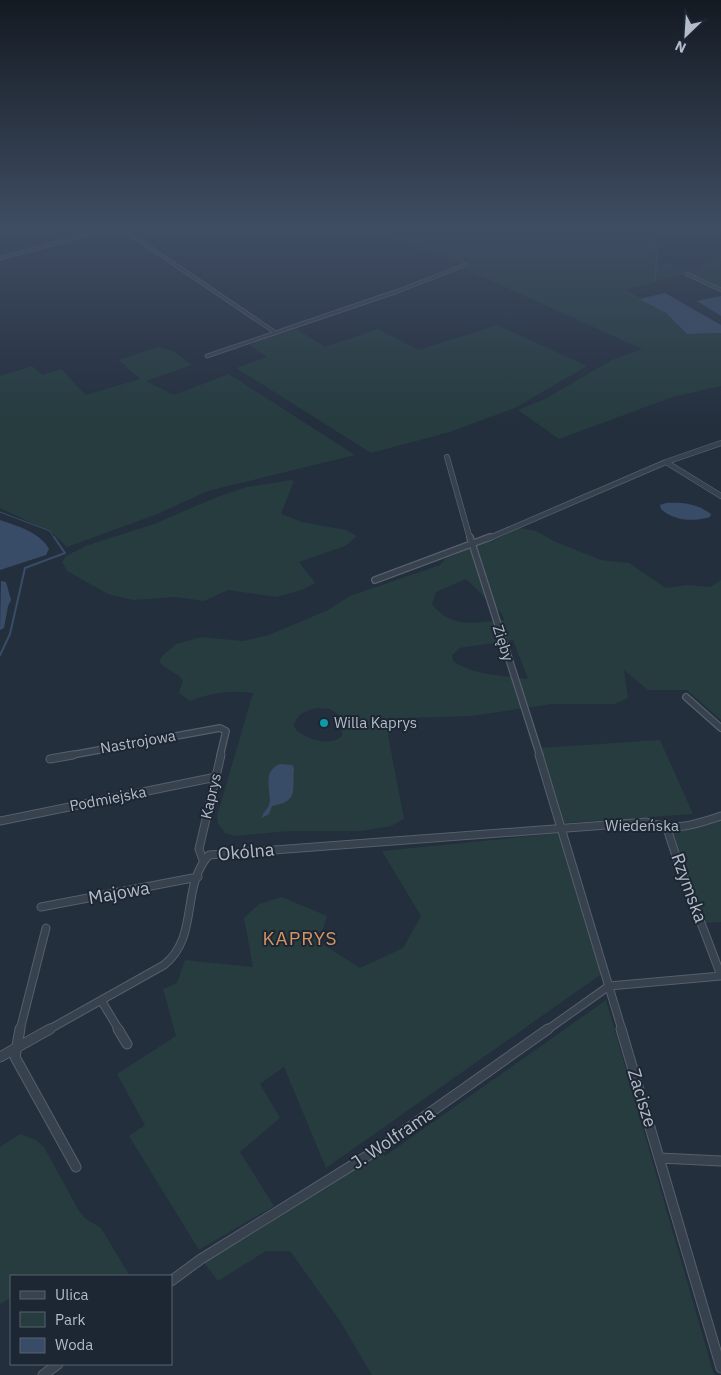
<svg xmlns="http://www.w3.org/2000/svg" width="721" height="1375" font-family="'IBM Plex Sans',sans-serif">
  <rect width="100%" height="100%" fill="#242f3e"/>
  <!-- green -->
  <path fill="#263c3f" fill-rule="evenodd" d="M429,228h238l-16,7 7,8v23l12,-3 21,9 30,-18v34l-33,-15 -62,17 40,23 21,21 34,-1v53l-48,11 -114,42 -41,-29 27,-11 67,-39 30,-11 -177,-80 6,-3 -76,-27z
    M497,325l90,41 -72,42 -65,24 -79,21 -135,-85 31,-11 -18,-12 47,-16 29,18 53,-18 41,21z
    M158,347l15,4 19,14 -46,16 28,14 55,-21 126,81 -147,36 -53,24 -88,32 -16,-15 -51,-24v-132l32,-10 10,9 19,-6 25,26 54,-16 -21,-19z
    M291,480l3,1 -13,33 21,8 44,8 11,6 -12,10 -46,16 16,21 -13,7 -26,7 -48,-7 -24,11 -29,-4 -42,3 -25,-6 -41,-23 -5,-9 4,-6 22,-11 66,-21 63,-27 30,-10z
    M519,528l17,3 20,11 45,18 28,3 37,25 22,-3 22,2 11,-7v140l-34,-30h-39l-24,-20 4,28 -13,6h-63l-81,12 -66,2 -17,17 16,84 -13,7 -30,5h-72l-54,5 -10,-3 -7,-9 -1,-8 36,-123c-22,-3 -42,0 -63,8l-11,-8 4,-13c-7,-9 -18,-10 -24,-19l4,-6 13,-11 25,-7 42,4 26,-6 59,-25 22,-14 90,-31 5,-6zM466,579l36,35 2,6c-30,2 -51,10 -72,-16l4,-12zM513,640l15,39c-26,-4 -53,-3 -75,-18l-1,-6 8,-7zM318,708l12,1 11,7 1,20c-12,11 -34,3 -45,-5l-3,-5c2,-12 13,-16 24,-18z
    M660,740l33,74 -130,9 -24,-75z
    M721,817v105l-16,1c-11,-30 -30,-60 -33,-92z
    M561,833l42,140 -277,195 -42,-101 -24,17 20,34 -40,34 34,54 -75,44 -70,-114 16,-11 -28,-51 59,-38 -13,-47 14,-6 8,-23 68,7 -9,-49 15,-14 23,-7 45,19 -8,26 41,26 43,-20 18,-32 -39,-65z
    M606,1000l108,375h-342l-32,-54 -50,-70h-24l-48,30 -17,-22 179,-111 5,8z
    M20,1134l16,6 8,7 35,64 7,8 15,9 29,48h-119v22l-11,6v-157z"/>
  <!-- water -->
  <path fill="#394c67" d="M665,293l56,32v8l-34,1 -21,-21 -27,-14z
    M721,296v20l-24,-15z
    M666,503c16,-1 32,1 45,11l-1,3c-16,5 -36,4 -49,-8l-1,-4z
    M0,520c17,6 40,12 49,29l-3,6 -46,15z
    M1,581l5,1 5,18 -3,6 -4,22 -4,2z
    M280,764l12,1 2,3c-2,24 5,33 -22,38l-3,8 -7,4c0,-5 5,-8 7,-13 4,-10 -9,-34 11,-41z"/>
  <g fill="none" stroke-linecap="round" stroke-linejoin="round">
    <!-- stream-far1 -->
    <path stroke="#394c67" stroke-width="1" d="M641,228c21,19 15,26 14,53
      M0,512l50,19 5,8"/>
    <!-- stream -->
    <path stroke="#394c67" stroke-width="2" d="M0,655l10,-21 15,-66 40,-15 -11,-16"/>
    <defs>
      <path id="minor-far4" d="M121,228l155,105
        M0,258l114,-30
        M687,274l34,16
        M207,356l191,-65 67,-26"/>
      <path id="minor-far3" d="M721,443l-55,19 55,34
        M447,457l23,82
        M487,539l179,-77"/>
      <path id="minor-far2" d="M470,537l70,219
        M375,580l115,-43
        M686,697l35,31
        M66,756l154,-28 6,3 -6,25"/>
      <path id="minor-far1" d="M539,755l83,275
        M50,759l23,-4
        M0,821l216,-44
        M667,828c15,50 36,98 54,148
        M203,860l-4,-11 22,-94
        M41,907l157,-30
        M101,1000l18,30
        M20,1030l26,-102
        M48,1030l116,-65c36,-29 16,-78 45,-110l437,-33c31,9 45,4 75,-6
        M547,1030l62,-44 112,-10"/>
      <path id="minor" d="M20,1029l-5,28 61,110
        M118,1029l9,15
        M621,1029l100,339
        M0,1057l50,-28
        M660,1158l61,3
        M171,1281l30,-22 179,-111 168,-119
        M43,1375l15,-11"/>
    </defs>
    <!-- minor-far4 casing -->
    <use href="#minor-far4" stroke="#565f6c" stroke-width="4.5"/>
    <!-- minor-far3 casing -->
    <use href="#minor-far3" stroke="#565f6c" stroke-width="6"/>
    <!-- minor-far2 casing -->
    <use href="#minor-far2" stroke="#565f6c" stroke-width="8"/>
    <!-- minor-far1 casing -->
    <use href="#minor-far1" stroke="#565f6c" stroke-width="9"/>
    <!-- minor casing -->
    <use href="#minor" stroke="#565f6c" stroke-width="11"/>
    <!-- minor-far4 -->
    <use href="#minor-far4" stroke="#38414e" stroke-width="3"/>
    <!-- minor-far3 -->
    <use href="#minor-far3" stroke="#38414e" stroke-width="4.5"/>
    <!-- minor-far2 -->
    <use href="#minor-far2" stroke="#38414e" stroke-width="5.5"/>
    <!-- minor-far1 -->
    <use href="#minor-far1" stroke="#38414e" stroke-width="7"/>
    <!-- minor -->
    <use href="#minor" stroke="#38414e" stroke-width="9"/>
  </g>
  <!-- sky -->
  <linearGradient id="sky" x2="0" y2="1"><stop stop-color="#141a22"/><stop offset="0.54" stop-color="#3f4d63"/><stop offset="1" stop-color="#3f4d63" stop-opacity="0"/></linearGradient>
  <rect width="721" height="421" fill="url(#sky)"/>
  <!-- markers -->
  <circle fill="#0f9aa8" stroke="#1d2633" stroke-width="2" cx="324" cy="723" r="5"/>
  <g text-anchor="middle" stroke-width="4" stroke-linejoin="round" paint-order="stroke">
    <!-- street labels -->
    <g font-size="15" fill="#b4bcc9" stroke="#1d2633">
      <text transform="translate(503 643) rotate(72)" y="5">Zięby</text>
      <text transform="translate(138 742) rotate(-10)" y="5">Nastrojowa</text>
      <text transform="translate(211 796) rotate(-77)" y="5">Kaprys</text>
      <text transform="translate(108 799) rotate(-11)" y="5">Podmiejska</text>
      <text x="642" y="831">Wiedeńska</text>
    </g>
    <!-- poi labels -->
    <g font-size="15" fill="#b4bcc9" stroke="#1d2633" text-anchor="start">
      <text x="334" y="728">Willa Kaprys</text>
    </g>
    <!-- near-street labels -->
    <g font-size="18" fill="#b4bcc9" stroke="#1d2633">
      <text transform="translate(246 852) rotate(-5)" y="6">Okólna</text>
      <text transform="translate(689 888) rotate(70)" y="6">Rzymska</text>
      <text transform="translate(119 893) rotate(-10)" y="6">Majowa</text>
      <text transform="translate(642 1098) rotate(73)" y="6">Zacisze</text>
      <text transform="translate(393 1138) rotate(-34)" y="6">J. Wolframa</text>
    </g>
    <!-- near-neighbourhood labels -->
    <g font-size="19" letter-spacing="1" fill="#d59563" stroke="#1d2633">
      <text x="300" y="945">KAPRYS</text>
    </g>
  </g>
  <!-- legend -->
  <rect x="10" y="1275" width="162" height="90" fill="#1d2633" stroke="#59626f"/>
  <rect x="20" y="1291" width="25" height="8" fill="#38414e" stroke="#59626f"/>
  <text x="55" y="1300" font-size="15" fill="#b4bcc9">Ulica</text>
  <rect x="20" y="1312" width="25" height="15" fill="#263c3f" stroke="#59626f"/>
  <text x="55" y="1325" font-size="15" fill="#b4bcc9">Park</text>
  <rect x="20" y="1338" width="25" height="15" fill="#394c67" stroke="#59626f"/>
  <text x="55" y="1350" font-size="15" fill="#b4bcc9">Woda</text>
  <!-- north arrow -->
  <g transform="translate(686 35) rotate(205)" stroke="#1d2633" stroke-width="4" paint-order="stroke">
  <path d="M0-4L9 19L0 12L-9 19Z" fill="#b4bcc9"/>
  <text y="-8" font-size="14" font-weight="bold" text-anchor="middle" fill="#b4bcc9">N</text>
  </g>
</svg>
